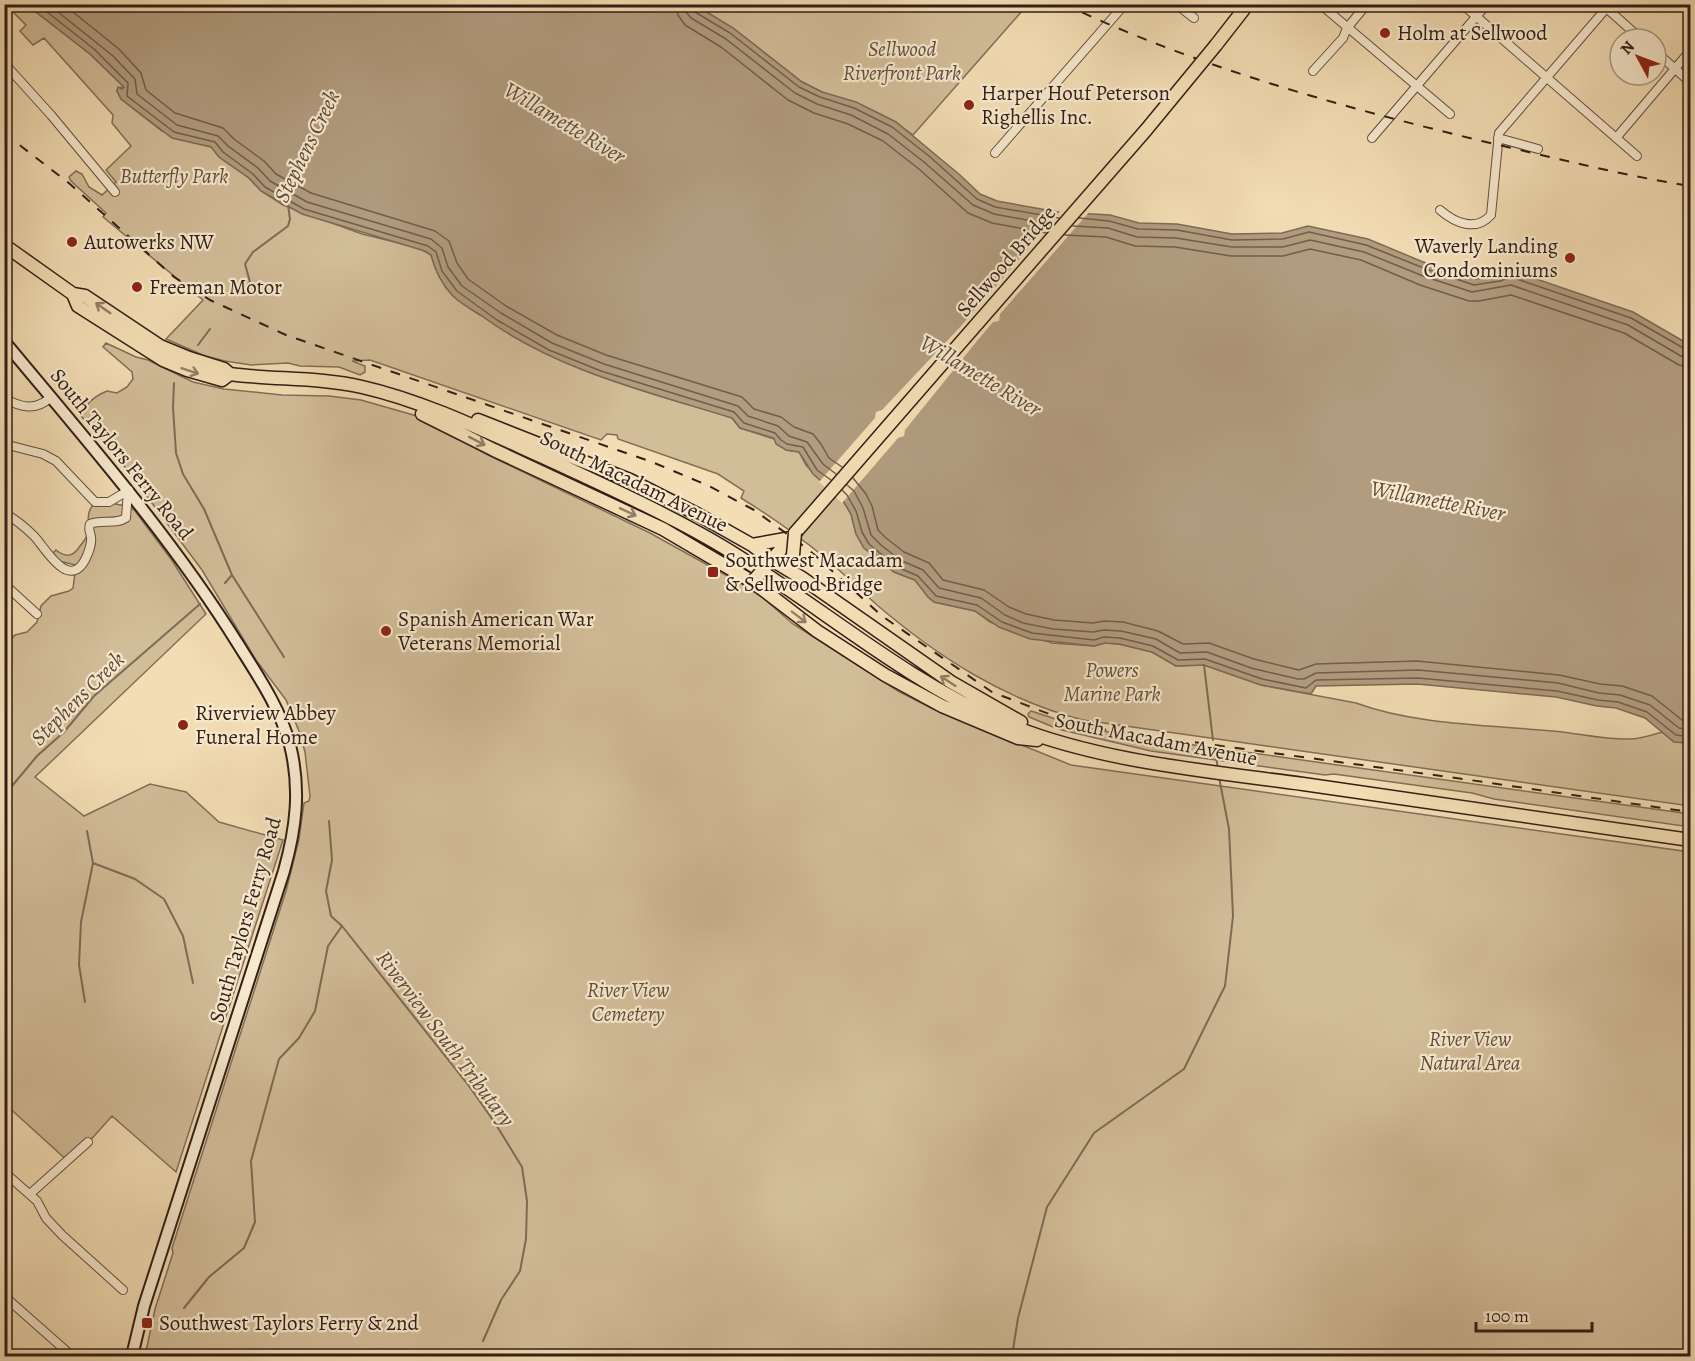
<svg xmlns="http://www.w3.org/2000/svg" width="1695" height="1361" font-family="Alegreya,serif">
  <rect width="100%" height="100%" fill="#f3ddb4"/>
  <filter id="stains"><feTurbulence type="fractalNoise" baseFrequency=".00333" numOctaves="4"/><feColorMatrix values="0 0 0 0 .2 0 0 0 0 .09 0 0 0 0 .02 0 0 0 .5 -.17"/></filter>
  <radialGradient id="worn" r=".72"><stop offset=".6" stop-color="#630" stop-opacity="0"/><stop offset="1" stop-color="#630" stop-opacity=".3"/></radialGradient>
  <!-- green -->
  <path fill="#d2bd99" stroke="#826e58" stroke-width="1.5" d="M1011,4l12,6 -110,125 -18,-13 -19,-10 -54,-20 -20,-10 -69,-54 -38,-23z
    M6,5h21l63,49 34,33 -6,1 -1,3 4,8 41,32 50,16 7,10 30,21 12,13 22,14 79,29 57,14 12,7c4,15 10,28 21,40 8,8 20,15 30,21 74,54 163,75 250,102l8,10 34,11 12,11 13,2 7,13 12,13 24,21 9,15 5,20 8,14 30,24 21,8 13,17 6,5 41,9 15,11 62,21 42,3 11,-3 14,1 33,8 24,14 28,-1 57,20 95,18c60,22 133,22 196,28 26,2 52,9 78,8 10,0 22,-4 32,-7l12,10 16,1v63l-607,-86c-78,-20 -145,-63 -206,-115 -18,-16 -35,-33 -54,-49 -26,-21 -53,-40 -82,-58l3,-7 -26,-17 -100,-35 -1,-4 -10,-1 -6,6 -231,-80 -18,1 13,5v6l-5,3 -21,-8 -39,-1 -12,-3 -37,2 -26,-4 -20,-5 -39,-17 37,-39 -100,-83 3,-4 -35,-32 -2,-4 7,-6 6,3 7,13 13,8 14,-13 -10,-12 25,-24 -19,-23 1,-8 -69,-77 -11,7 -13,-14 6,-6z
    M106,343l30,14 12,3 45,22 31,7 58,6 47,1 32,4 56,16 75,41 158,76 90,50 22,14 31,27 105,67 33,17 140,57 619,87v504h-1545l10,-47 18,-56 -1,-5 114,-357 13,-52 5,-36 5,-2 1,-5 -5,-44 -6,-21 -13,-31 -30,-40 -54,-90 -83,-111 -38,-43c4,-13 14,-20 26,-25l10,2 10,-6 6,-8 -1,-7 -29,-25z
    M111,503l19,4 5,4 36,48 35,55 -171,163 49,39 66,-32 36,8 33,30 64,18 -107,332 -64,-56 -42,47 -65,-59v-458l10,-11 12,-3 10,-10 4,-16 10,-10 18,-5 4,-3 3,-23 -17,-4 -6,-8 3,-3c10,8 17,7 24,-4 3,-4 7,-8 8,-13 1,-11 -2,-20 5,-28z
    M1031,711l34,11 57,13 568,79v13l-196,-28 -22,-6 -138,-19 -9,1 -174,-24 -93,-22 -29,-12 -1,-3z"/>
  <!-- water -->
  <path fill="#b19c7f" stroke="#7e6a55" stroke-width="1.5" d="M27,5h668l38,23 69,54 20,10 34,10 40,20 64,53 20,19 17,7 61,11 52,3 29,8 38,1 55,10 50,-1 26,-7 60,13 60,25 48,15 23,-4 11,-5 123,42 57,33v398l-16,-1 -29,-24 -29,-10 -19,-2 -41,-9 -139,-13 -101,2 -5,8 -50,-9 -57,-20 -28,1 -24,-14 -33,-8 -14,-1 -11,3 -64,-7 -31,-12 -24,-16 -41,-9 -6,-5 -13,-17 -21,-8 -30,-24 -8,-14 -5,-20 -9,-15 -29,-25 -14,-22 -13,-2 -10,-6 -2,-6 -34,-10 -8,-10c-87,-27 -176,-48 -250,-102 -10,-6 -22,-13 -30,-21 -11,-12 -17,-25 -21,-40l-6,-4 -123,-37 -41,-23 -12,-13 -30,-21 -8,-10 -39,-9 -51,-39 -4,-8 1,-4 4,2 2,-2 -34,-33z"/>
  <!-- pier -->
  <path fill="#f3ddb4" d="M1062,209l29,1 -91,104 -1,7 -6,1 -16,19 -72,89 -1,6 -6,2 -56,65 -23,-21 56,-64 1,-6 6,-2 79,-84 15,-18 1,-6 7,-2z"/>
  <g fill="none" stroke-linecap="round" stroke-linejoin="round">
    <!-- shore -->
    <path stroke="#725d4b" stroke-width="1.5" d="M37,4l57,45 34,34 -1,13 47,36 41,10 8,10 30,22 12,13 39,22 124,37 8,6 6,19 15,20 40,29 52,30 52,21 133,41 10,11 31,10 6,7 6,4 16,3 14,23 14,10
      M48,4l65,52 22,23 2,15 40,31 41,11 10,10 30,22 12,13 37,21 124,37 11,9 6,19 14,19 39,27 51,30 52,21 134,42 10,10 30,10 11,10 18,6 16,22 13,10
      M63,4l56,45 22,24 5,17 29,23 48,15 11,11 30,22 12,13 35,19 124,38 14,10 8,22 11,16 38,27 51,29 49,20 136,42 12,12 27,8 13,10 19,7 8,10 8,14 13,9
      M676,4l2,11 7,10 36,22 67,53 26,13 34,11 35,17 36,28 49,44 24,10 54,10
      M685,4l1,8 5,6 35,21 69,54 22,11 34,11 37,19 36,28 49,43 21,9 59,11
      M693,4l2,8 35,21 69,54 21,10 34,11 38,19 37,29 48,43 18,8 64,11
      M1079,218l30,3 29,8 39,1 55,10 51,-1 26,-7 57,13 60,24 48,16 26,-4 11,-4 120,41 54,31 5,1
      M1073,226l35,2 29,9 39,1 56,9h51l27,-7 54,12 59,24 49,16 39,-7 117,40 53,31 9,2
      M1065,235l41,2 29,9 40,1 56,9h52l27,-7 51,11 59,25 49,16h10l32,-6 113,38 55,32 11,2
      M853,478l13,16 6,12 6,24 8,8 18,14 25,11 14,17 41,10 25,17 17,7 28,6 39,3 11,-2 19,1 35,9 25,13 26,-1 45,16 45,11 17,-6 101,-3 142,14 41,9 22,2 30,10 30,24 8,1
      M847,485l7,6 9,17 8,27 10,10 19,15 23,10 16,18 42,10 24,17 18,8 30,6 40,3 11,-2 17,1 35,8 24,14 27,-1 44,16 47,11h6l12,-6 102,-3 140,13 41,10 21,2 30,10 29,23 11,2
      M842,490l5,5 9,16 6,21 7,12 28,23 21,9 18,20 41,9 25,17 30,11 62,7 10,-3 16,1 33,8 25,14 27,-1 57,20 44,9 10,-8 102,-2 139,13 41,9 20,2 29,10 29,23 14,2"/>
    <!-- stream -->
    <path stroke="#7e6a55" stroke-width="2" d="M243,291l7,-9 -5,-18 8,-12 35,-26 2,-7 -2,-14
      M198,345l12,-16
      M174,383l-1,24 3,46 7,21 21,35 28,66 -7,8
      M232,575l52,82
      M1204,665l9,75
      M1215,751l3,18
      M4,792l8,-6 25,-30 27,-24 30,-36 106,-92
      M87,831l6,32 42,16 29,20 19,37 10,47
      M342,926l127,160 26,37 27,44 5,34 -1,38 -6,32 -19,29 -18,41
      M85,1002l-6,-37 2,-43 12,-59
      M184,1308l25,-31 35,-29 11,-26 -4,-61 28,-102 20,-21 16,-27 13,-65 14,-20 -11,-10 -5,-25 6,-31 -3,-39
      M1012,1356l6,-38 29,-111 47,-74 90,-64 41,-83 8,-70 -4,-87 -10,-52"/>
    <defs>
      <path id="minor" d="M1176,4l18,14
        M1320,4l130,110
        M1462,4l175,152
        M1602,4l39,35
        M1656,52l34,30
        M4,63l47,52 64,77
        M1313,71l30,-33 4,-10 20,-24
        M1372,138l115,-134
        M1498,138l40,11
        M1616,138l74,-87
        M995,153l130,-149
        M1440,210c15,13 36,22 51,5l8,-82 111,-129
        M4,398c17,10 32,13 47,-1
        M4,444l39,10 13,7 39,41h14l20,-12
        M4,513c11,6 21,14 30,23 10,10 34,55 51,24 3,-6 7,-17 6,-23 -1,-6 -3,-7 -1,-13 11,-5 25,1 36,-6l2,-27
        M4,584l33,30
        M4,1172l33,29 9,17 16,17 61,55
        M30,1194l58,-52
        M4,1296l68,60"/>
      <path id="secondary" d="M4,341c82,99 166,194 234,303 20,32 42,64 52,101 11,44 6,83 -6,126l-140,435 -12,50"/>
      <path id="primary" d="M1216,45l32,-41
        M4,245l69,49 5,12 85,54 24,10 35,10 8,-6
        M73,294l12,2 75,50 29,12 35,11 6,5c44,6 89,3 132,13 62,14 125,45 183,71 56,26 114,52 168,83 99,57 186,137 292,182 89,38 202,48 298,61 129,19 258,38 387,56
        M422,414l72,36 169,79 90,53 64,49 68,44 57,31 76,32 19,2
        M478,420l152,60 67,34 55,31 20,15 30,18 149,104 70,40
        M795,533l147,-169
        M752,545l39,-7
        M768,564l23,-26"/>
    </defs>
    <!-- minor casing -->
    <use href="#minor" stroke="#624e3e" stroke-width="10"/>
    <!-- secondary casing -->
    <use href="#secondary" stroke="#321e17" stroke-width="14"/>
    <!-- primary casing -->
    <use href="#primary" stroke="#321e17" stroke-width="15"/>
    <!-- minor -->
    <use href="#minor" stroke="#f7e9ce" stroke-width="8"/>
    <!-- secondary -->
    <use href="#secondary" stroke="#f7e9ce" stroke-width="10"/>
    <!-- primary -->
    <use href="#primary" stroke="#f3ddb4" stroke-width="12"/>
    <!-- rail -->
    <path stroke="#321e17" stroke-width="2" stroke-dasharray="10 10" stroke-linecap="butt" d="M1064,4c135,64 278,103 422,138 69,16 135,33 204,44
      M4,133l66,51 104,93 36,23 76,35 366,127 57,24 45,24 55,40 73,66 110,76 78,30 42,9 344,47 234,34"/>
    <defs>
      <path id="primary-bridge" d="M942,364l204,-234 70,-85
        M793,555l2,-22
        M754,580l9,-10"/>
    </defs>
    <!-- primary-bridge casing -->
    <use href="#primary-bridge" stroke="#321e17" stroke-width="15" stroke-linecap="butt"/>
    <!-- primary-bridge -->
    <use href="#primary-bridge" stroke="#f3ddb4" stroke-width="12"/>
  </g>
  <!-- one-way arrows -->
  <defs><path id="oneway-shaft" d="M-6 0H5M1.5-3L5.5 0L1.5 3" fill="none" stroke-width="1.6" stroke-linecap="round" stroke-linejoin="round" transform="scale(1.5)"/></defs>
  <g stroke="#927e66">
    <use href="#oneway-shaft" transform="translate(103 308) rotate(-145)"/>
    <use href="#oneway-shaft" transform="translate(190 371) rotate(18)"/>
    <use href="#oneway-shaft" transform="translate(477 441) rotate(27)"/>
    <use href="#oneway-shaft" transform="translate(628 512) rotate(25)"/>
    <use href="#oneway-shaft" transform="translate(799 617) rotate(37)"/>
    <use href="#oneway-shaft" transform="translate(948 681) rotate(-147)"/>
  </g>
  <!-- markers -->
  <g fill="#8f2418" stroke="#f7e9ce" stroke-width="2">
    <circle cx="1385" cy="33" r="6"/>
    <circle cx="969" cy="105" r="6"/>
    <circle cx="72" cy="242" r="6"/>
    <circle cx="1570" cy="258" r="6"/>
    <circle cx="137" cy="287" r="6"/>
    <rect x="707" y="566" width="12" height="12" rx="3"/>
    <circle cx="386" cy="631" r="6"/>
    <circle cx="183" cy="725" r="6"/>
    <rect x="141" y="1317" width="12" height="12" rx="3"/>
  </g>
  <g text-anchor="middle" stroke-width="4.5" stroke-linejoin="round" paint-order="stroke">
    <!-- poi labels -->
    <g font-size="21" fill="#321e17" stroke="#f7e9ce" text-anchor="start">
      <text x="1397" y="40">Holm at Sellwood</text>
      <text x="981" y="100">Harper Houf Peterson<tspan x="981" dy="24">Righellis Inc.</tspan></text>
      <text x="84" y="249">Autowerks NW</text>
      <text x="1558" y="253" text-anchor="end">Waverly Landing<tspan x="1558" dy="24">Condominiums</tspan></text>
      <text x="149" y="294">Freeman Motor</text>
      <text x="725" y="567">Southwest Macadam<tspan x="725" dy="24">&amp; Sellwood Bridge</tspan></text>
      <text x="398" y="626">Spanish American War<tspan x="398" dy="24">Veterans Memorial</tspan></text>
      <text x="195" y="720">Riverview Abbey<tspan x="195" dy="24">Funeral Home</tspan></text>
      <text x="159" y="1330">Southwest Taylors Ferry &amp; 2nd</text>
    </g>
    <!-- park labels -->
    <g font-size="21" font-style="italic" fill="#624e3e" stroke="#f7e9ce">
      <text x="902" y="56">Sellwood<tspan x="902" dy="24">Riverfront Park</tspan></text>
      <text x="174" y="183">Butterfly Park</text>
      <text x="1112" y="677">Powers<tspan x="1112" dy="24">Marine Park</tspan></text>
      <text x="628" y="997">River View<tspan x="628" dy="24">Cemetery</tspan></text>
      <text x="1470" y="1046">River View<tspan x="1470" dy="24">Natural Area</tspan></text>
    </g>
    <!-- street labels -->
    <g font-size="21" fill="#321e17" stroke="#f7e9ce">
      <text transform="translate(1006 261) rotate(-49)" y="7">Sellwood Bridge</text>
      <text transform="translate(122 454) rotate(51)" y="7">South Taylors Ferry Road</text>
      <text transform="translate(634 481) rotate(26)" y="7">South Macadam Avenue</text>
      <text transform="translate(1156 739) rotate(11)" y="7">South Macadam Avenue</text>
      <text transform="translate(245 920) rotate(-74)" y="7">South Taylors Ferry Road</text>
    </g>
    <!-- water labels -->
    <g font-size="22" font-style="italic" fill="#5e4a3b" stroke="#f7e9ce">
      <text transform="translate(565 122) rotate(31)" y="8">Willamette River</text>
      <text transform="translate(306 146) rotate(-64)" y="8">Stephens Creek</text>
      <text transform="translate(981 375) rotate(31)" y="8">Willamette River</text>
      <text transform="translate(1438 500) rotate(11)" y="8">Willamette River</text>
      <text transform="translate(77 698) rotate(-45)" y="8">Stephens Creek</text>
      <text transform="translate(446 1038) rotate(53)" y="8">Riverview South Tributary</text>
    </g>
  </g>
  <!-- margin -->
  <rect width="1695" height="1361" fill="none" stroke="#f3ddb4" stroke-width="24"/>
  <rect x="6" y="6" width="1683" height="1349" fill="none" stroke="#321e17" stroke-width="3"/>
  <rect x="12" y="12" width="1671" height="1337" fill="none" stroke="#321e17" stroke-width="1.5"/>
  <!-- north arrow -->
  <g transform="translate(1638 57) rotate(311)"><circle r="28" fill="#f7e9ce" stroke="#a89885" stroke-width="1.5"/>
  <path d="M0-4.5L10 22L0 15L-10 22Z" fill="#8f2418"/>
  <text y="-9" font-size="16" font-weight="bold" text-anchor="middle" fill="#321e17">N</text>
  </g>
  <!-- scale -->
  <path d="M1476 1322v9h116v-9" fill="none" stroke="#321e17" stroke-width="3"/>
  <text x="1485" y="1322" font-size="18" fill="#321e17" stroke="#f7e9ce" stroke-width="4.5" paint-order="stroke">100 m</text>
  <rect width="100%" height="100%" filter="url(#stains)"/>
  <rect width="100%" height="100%" fill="url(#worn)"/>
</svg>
